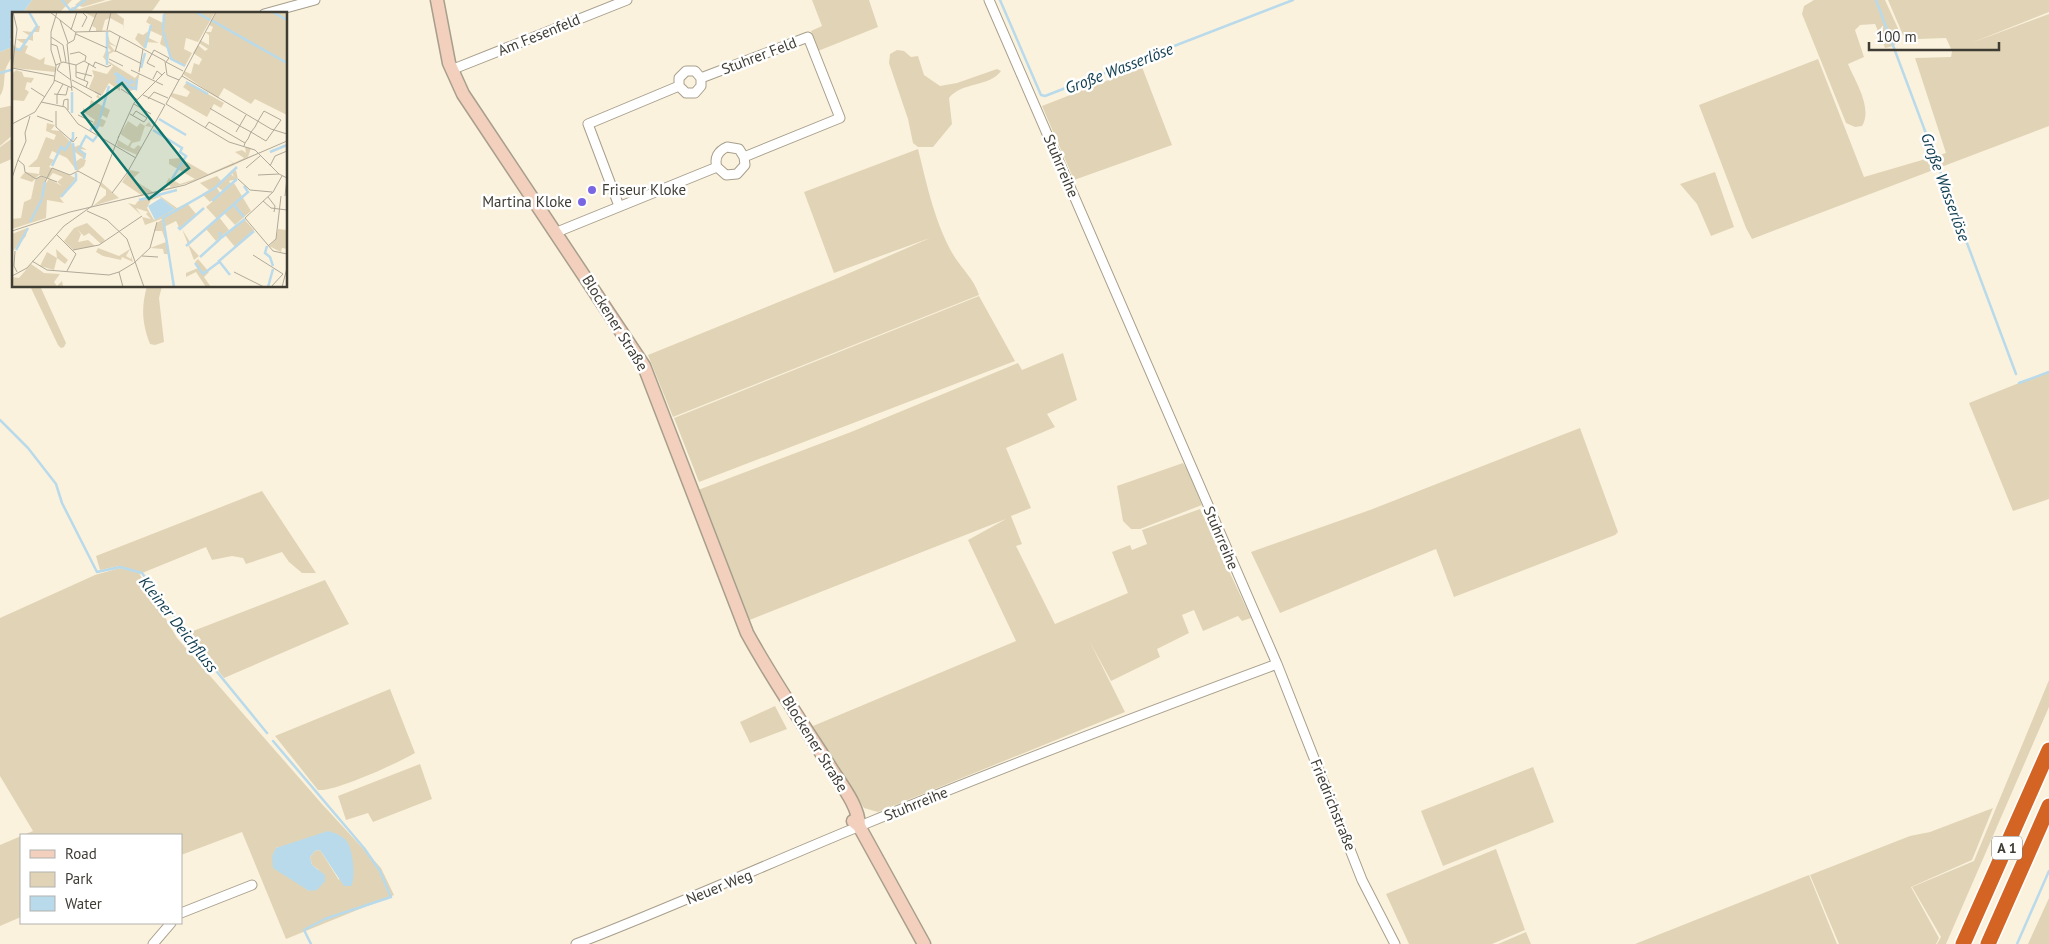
<svg xmlns="http://www.w3.org/2000/svg" width="2049" height="944" font-family="'PT Sans',sans-serif">
  <rect width="100%" height="100%" fill="#fbf2dd"/>
  <!-- green -->
  <path fill="#e1d4b6" fill-rule="evenodd" d="M32,0h40l-14,14h-36z
    M81,0h25l-23,7 -8,-2z
    M112,0h48l-7,10 -6,4h-81l6,-7 7,2z
    M812,0h57l9,27 -60,24 -7,-20 11,-5z
    M1814,0h71l16,35 -1,6 -7,5 -8,2 -10,-24 -15,1 -5,5 9,27 -16,7c7,17 25,44 14,62l-7,1 -9,-4 -44,-109 2,-8z
    M1888,0h161v12l-78,31 78,-29v112l-297,113 -6,-11 -47,-123 119,-46 46,118 82,-24 -31,-95 36,-1 1,-6 -6,-13 -28,1 -15,-4z
    M14,46c0,10 -4,13 -8,22 -3,9 0,19 -6,28v-44z
    M897,50l7,1 7,6 7,-1 6,19 16,11 17,-3 40,-14 4,2c-11,16 -40,11 -52,27l3,26 -19,23h-15l-5,-4 -5,-24 -19,-56 1,-9z
    M1142,67l30,78 -98,35 -32,-74z
    M14,105v29l-14,12v-38z
    M14,137v21l-14,6v-17z
    M918,149c9,36 17,75 36,107 8,13 20,23 25,39l-306,122 -25,-62 190,-77 92,-40 -96,35 -30,-81z
    M1715,172l19,55 -23,9 -14,-32 -17,-20z
    M30,286h10l26,57 -2,4 -3,1 -3,-3z
    M147,286h15l-3,12 5,44 -9,3 -5,-1c-8,-21 -9,-36 -3,-58z
    M979,296l36,65 -316,121 -25,-64z
    M1063,353l14,47 -30,14 8,13 -49,21 25,60 -20,8 11,28 -6,2 39,78 73,-31 -16,-41 18,-7 2,5 15,-6 -5,-14 58,-21 51,109 -9,3 -4,-5 -35,15 -9,-21 -12,5 7,18 -32,16 3,8 -49,24 -21,-39 35,70 -247,100 -14,-4 -51,-82 203,-85 -48,-101 38,-21 -259,102 -49,-131 153,-58 167,-69 4,7z
    M2049,371v128l-36,12 -44,-108z
    M1580,428l38,104 -3,3 -161,62 -18,-48 -156,64 -29,-61 119,-42z
    M1183,463l5,8 14,34 -62,24h-9l-8,-8 -6,-35z
    M262,491l54,82h-14l-13,-11 -7,-10 -36,12 -3,-6 -11,-2 -20,4 -6,-13 -64,26 -22,-7 -20,4 -4,-14z
    M120,568l19,5 38,65 145,166 59,64 13,27 -108,44 -44,-107 -61,23v-20h-158l10,-4 -33,-55v-158l95,-43zM292,844h56l2,12 -11,24 -19,-30 -5,1 -5,6 2,8 7,5 -10,21 -17,-13 -12,-6 -4,-24z
    M325,580l24,44 -125,54 -32,-40 1,-7z
    M2049,680v27l-103,237h-9l4,-7 -29,-50 62,-26z
    M390,689l25,64c-17,10 -80,39 -97,37l-43,-54z
    M775,706l12,23 -37,14 -10,-21z
    M420,764l12,35 -59,23 -5,-9 -22,7 -8,-24z
    M1533,767l21,55 -111,44 -22,-55z
    M1993,808l-21,52 -61,27 28,51 -3,6h-97l-29,-69 100,-39 20,-4z
    M21,836v81l-21,9v-81z
    M1496,849l29,81 -33,14h-83l-23,-50z
    M1809,875l28,69h-202z
    M2049,898v46h-21z
    M1526,932l5,12h-33z"/>
  <!-- water -->
  <path fill="#b8daeb" d="M0,0h32l-10,14h-8v20l-4,6 4,2v4l-14,6z
    M328,831c7,2 16,5 20,12 5,9 8,35 3,43h-7l-24,-36 -5,1 -5,6 2,8 13,10v6l-8,9 -8,1 -36,-23 -1,-12 4,-8z"/>
  <g fill="none" stroke-linecap="round" stroke-linejoin="round">
    <!-- stream -->
    <path stroke="#b8daeb" stroke-width="2.5" d="M62,0l9,11 14,-11
      M1000,0l41,95 4,1 248,-96
      M1876,0l140,374
      M0,73l14,-4
      M2019,383l30,-11
      M0,420l28,28 28,36 6,19 35,69 23,-5 22,6 53,72 72,88
      M273,741l91,107 16,23 11,26 -66,22 -21,11 7,14
      M2017,944l32,-73"/>
    <defs>
      <path id="street" d="M989,0l288,664 85,216 33,64
        M264,14l51,-14
        M451,70l176,-70
        M679,86l7,7h9l6,-7v-8
        M717,167c-3,-9 1,-16 10,-20l12,2 5,8
        M557,232l160,-65 9,8 11,-1 8,-9 -1,-8 96,-39 -32,-81 -107,41 -6,-7h-9l-7,7v8l-91,38 31,82
        M181,913l71,-28
        M153,944l18,-21
        M576,944c96,-37 189,-79 284,-118 138,-57 277,-110 417,-162"/>
      <path id="secondary" d="M437,0l12,63 14,31 181,272 103,267c25,46 54,88 82,132 10,17 30,40 30,61
        M853,821l6,5 65,118"/>
      <path id="highway" d="M1963,944l86,-194
        M1988,944l61,-138"/>
    </defs>
    <!-- street casing -->
    <use href="#street" stroke="#a79f8c" stroke-width="11"/>
    <!-- secondary casing -->
    <use href="#secondary" stroke="#a79f8c" stroke-width="15"/>
    <!-- highway casing -->
    <use href="#highway" stroke="#fff" stroke-width="18"/>
    <!-- street -->
    <use href="#street" stroke="#fff" stroke-width="9"/>
    <!-- secondary -->
    <use href="#secondary" stroke="#f2d0bd" stroke-width="12"/>
    <!-- highway -->
    <use href="#highway" stroke="#d36424" stroke-width="15"/>
  </g>
  <!-- markers -->
  <g fill="#7966e2" stroke="#fff" stroke-width="2">
    <circle cx="592" cy="190" r="5"/>
    <circle cx="582" cy="202" r="5"/>
  </g>
  <g text-anchor="middle" stroke-width="5" stroke-linejoin="round" paint-order="stroke">
    <!-- shield labels -->
    <rect fill="#fff" stroke="#797671" stroke-width="1" x="1992" y="836.5" width="30" height="23" rx="4"/>
    <g font-size="14" font-weight="bold" fill="#3f3c34">
      <text x="2007" y="853">A 1</text>
    </g>
    <!-- street labels -->
    <g font-size="15" fill="#3f3c34" stroke="#fff">
      <text transform="translate(539 35) rotate(-22)" y="5">Am Fesenfeld</text>
      <text transform="translate(759 56) rotate(-21)" y="5">Stuhrer Feld</text>
      <text transform="translate(1061 166) rotate(67)" y="5">Stuhrreihe</text>
      <text transform="translate(615 323) rotate(58)" y="5">Blockener Straße</text>
      <text transform="translate(1221 538) rotate(67)" y="5">Stuhrreihe</text>
      <text transform="translate(815 744) rotate(58)" y="5">Blockener Straße</text>
      <text transform="translate(916 804) rotate(-22)" y="5">Stuhrreihe</text>
      <text transform="translate(1333 805) rotate(68)" y="5">Friedrichstraße</text>
      <text transform="translate(719 887) rotate(-22)" y="5">Neuer Weg</text>
    </g>
    <!-- poi labels -->
    <g font-size="15" fill="#3f3c34" stroke="#fff" text-anchor="start">
      <text x="602" y="195">Friseur Kloke</text>
      <text x="572" y="207" text-anchor="end">Martina Kloke</text>
    </g>
    <!-- water labels -->
    <g font-size="16" font-style="italic" fill="#0d3b4e" stroke="#fff">
      <text transform="translate(1119 68) rotate(-21)" y="6">Große Wasserlöse</text>
      <text transform="translate(1946 187) rotate(70)" y="6">Große Wasserlöse</text>
      <text transform="translate(179 624) rotate(52)" y="6">Kleiner Deichfluss</text>
    </g>
  </g>
  <!-- overview -->
  <g transform="translate(12 12)">
    <rect width="275" height="275" fill="#fbf2dd"/>
    <path d="M72,0l32,1 8,6 -1,11v-5l-13,-7 -5,2 -3,11h-6v-3l-4,-2 3,-8zM152,0h51l-17,30 -12,-4 -2,11 8,4 -7,13 -13,-7 -5,-11 -7,-4 2,-8 -13,-6 -2,7 12,6 -13,-1 -1,7 -10,-10 3,-6 5,2 7,-5 1,-5 -5,-3 3,-6 14,7zM204,0h71v103l-32,-16 -4,5 -27,-16 -6,10 -34,-23v-4l7,3 3,-11 5,2 3,-6 -9,-6 5,-8 7,6 3,-2 -9,-6 1,-3 9,5v-10l-4,-3h6l2,-5 -4,-2zM25,14h3l-1,6h-6v9l-6,-2 -3,5 -8,-5h12l2,-3 -8,-5 11,1zM95,19l3,11 7,5 -8,-3 6,7 -6,3 -1,7 27,17 5,-6 -4,17 -6,2 -10,-5v5l-11,-8 -9,16 -4,-2 2,-3 2,4 2,-3 -13,-7 5,-12 -2,-6 15,4 6,-8 -6,-4 -4,-5 4,-9 1,4 3,-1 -4,-5zM0,32l8,6 4,-5 4,1 -3,7 15,7 5,-3 -1,7 12,3 -1,5 -42,-4zM4,58l6,2 2,5 10,1 -3,5 -4,-1 -2,7 4,3 -5,9 -12,-1v-26zM175,70l37,21 -3,5 -7,-4 -7,13 -37,-21 2,-3 15,4 3,-5 -7,-5zM79,88l19,10 -3,8 -7,-4v4l6,3 -3,6 -11,-2 3,-5 -12,-8v-4l5,3zM116,109l9,6 3,-4 5,3 4,-4 3,5 -7,-1 -5,15 -8,2 -2,4 4,2 4,-4 3,2 -4,8 -20,-9 1,-6 10,6 3,-5 -11,-7zM35,111l8,2 -4,5 9,1 15,16 4,-2 8,5 -7,-1 5,5 -2,4 -8,-6v10l6,-4 5,2 -2,6 -7,5 -10,-13 -15,-7 -3,7 5,2 -5,7 27,11 -16,20 4,5 -17,-3 -1,18 -34,11v-10l9,-1 3,-16 7,-3 4,-19 5,-4 6,2 -3,9 6,-8 13,7 -5,-4 6,-5 -10,-4 -4,5 -10,-3 -7,7 -12,-4 5,-6 14,2 1,-7h-12l9,-8 9,-22 8,3 2,-5 -10,-4zM233,135l6,1 -3,9 10,-4 -26,13 -41,16 -40,12 -31,6 21,-5 -19,-13 8,-12 10,2 -8,7 21,13 18,-5 -5,-4 3,-5 11,6 15,-5 -26,-15v-5l11,-1 28,16 25,-11 -6,-4 7,4 10,-5 -9,-6 7,-2 4,3zM224,158l2,9 -9,2 2,3 -8,7 -7,-5 4,7 -10,9 -8,-8 7,-4 -9,-7 17,-7 5,6 9,-8 3,3 -2,-4zM89,170l18,16 -26,8 13,-11v-5l-6,-4zM222,171l17,28 -16,14 -11,-12 -5,4 10,13 -13,11 -10,-12 11,-10 -11,-12zM148,184l17,12 10,-5 9,11 -16,15 -4,-8 -12,6 7,41 -3,-14h-4l-1,-5 -13,-1 16,-6 -4,-11h-8l3,-8 7,-5 -19,7 -3,-8 9,2 -5,-5 2,-2 -12,-4 5,7 -13,-12 7,2 3,-4zM148,185l15,12 -21,11 -7,-12 4,-8zM232,207l10,11 -19,17 -10,-12zM75,211l18,17 -4,4 -12,-11 -5,3 -7,-7 4,5 -3,8 10,-2 7,6 -22,4 -9,-9 10,-13zM15,216l-1,8 -14,16v-18zM170,217l8,13 -2,2 11,12 -5,4zM266,217l9,1v19l-5,-1 -1,4 -12,-6 7,-7zM86,236l21,8 11,-7 -4,7 5,3v-3l2,6 -11,-5 -1,3 -18,-4 -7,-4zM44,237l12,11 -3,4 -8,-6 -3,12 -14,-4 7,-14 10,6zM186,247l11,13 -5,5 7,10h-5l-10,-15 -10,5v-4l12,-5 -3,-6zM19,252l13,9 16,1 -6,8 3,4 5,-5 1,5 -51,1v-10l7,1z" fill="#e1d4b6" fill-rule="evenodd"/>
    <path d="M102,58l17,12 -1,-4 5,4 -5,3 -8,-4 1,3h-5l-3,-2 2,-4 -4,-5h4zM149,186l14,11 -20,11 -7,-14z" fill="#b8daeb"/>
    <path fill="none" stroke="#b8daeb" stroke-width="2.5" d="M184,0l14,8M261,0l14,8M199,8l76,43M151,18l1,-16M151,19l8,28 14,7M95,20v33M133,36l6,-23M3,37l5,1 17,-24 -8,-14M129,56l4,-15M174,70l22,12M112,73l12,4 1,-10M60,80v21M88,106l9,-32M147,107l27,16M141,118l29,18 -2,4 6,4 -14,23M78,119l3,-5 4,2 3,-9M61,131l3,27M258,140l17,-7M72,147l1,-5 -6,-4 3,-7 4,-7 7,5 4,-5M40,154l9,-19 4,3 8,-12v-6M49,185l15,-17v-7M30,186l3,-16M127,188l38,-10M200,189l25,-22M222,193l10,12M18,210l12,-23M166,215l2,2 24,-21M209,226l24,-19M174,234l62,-54 -4,-6M255,234l-2,7 5,4 3,9M4,238l12,-22M188,245l20,-18v-7M183,251l8,11 16,-12M218,263l-11,-14 35,-30M162,275l-11,-69 52,-30 22,-21M256,275l5,-18"/>
    <path fill="none" stroke="#b0a999" stroke-width="1" d="M38,0l25,20 35,-1 55,30 2,14 12,5 3,-4 89,53 16,5M70,0l5,5 -5,10M48,8l8,23M59,18l6,-18M95,18l4,-18M77,20l8,-20M64,22l31,14M39,25l12,8 3,17M39,32l6,2 4,16M104,39l24,12M103,40l5,-16M58,42l9,-2 7,4 -1,5M97,47l14,7M48,52l-3,6 14,10M44,53l7,-3 13,3 8,-4 12,7M64,53v12l12,5 -2,5M81,55l2,-5 12,5 4,-2M143,55l-8,-4 7,-13 15,8 -3,4 17,9M0,56l42,8M0,58l5,-41 -4,-17M119,58l32,15M64,60l16,4M127,60l4,-23M170,64l34,-64M141,67l4,-8 5,4M42,68l18,8M60,68l29,15 -6,-3M72,68l5,-17M60,74l20,12M19,76l14,9M109,77l17,11M60,79l-5,-47 7,-4 2,-8M42,82l12,1 2,-8M131,83l22,10M136,87l6,-7 14,6M29,90l24,5 13,17 58,34M45,92v-9l6,-11M122,92l17,10M154,92l63,38 26,8 24,24 8,4M154,92l13,-24M51,94l1,-6 4,-1v11M198,96l1,1 29,17 11,6 15,9 15,-21 -17,-9 -6,10 -3,6 -4,5 -3,7 -1,1 -2,3 -1,3M44,99v16l17,15 4,-5M118,102l14,8 3,-4 -11,-7 -3,4M66,103l15,7M18,104l-5,17 1,8 -8,19 6,5 1,7 11,7 5,-3 6,2 5,-10 18,7 8,-4 22,12M25,104l16,6M0,112l23,-12 19,-30 2,-16 -5,-16v-18l6,-20M193,116l4,-6 36,21M224,120l10,-17M106,126l16,-35 31,-31M258,154l5,-10 12,-5M234,156l14,-12M246,163l21,-1M270,164l-9,16 -28,26 28,33 14,3M0,166l6,-18M226,167l12,11 22,2M33,170l2,-4 10,4M100,181l15,-20 38,-68M273,184l2,-18M256,185l7,9 -1,6M251,189l8,7 16,2M75,199l20,9 20,19 17,48M0,219l58,-19 115,-27 102,-44M45,223l19,19 -9,17M256,234l8,-7 5,-43M61,238l26,-5 43,-29M3,239l-1,15 3,6M241,243l30,19M130,244l16,1M20,249l15,9 62,5 10,-3 15,-9 16,-15 7,-26M107,260l4,15M222,260l30,15M0,264l15,-8 37,-42 28,-20 27,-70M259,275l12,-13M270,275l5,-19"/>
    <path fill="#0f766e" fill-opacity="0.15" stroke="#0f766e" stroke-width="2.5" d="M110,71l67,85 -40,31 -67,-86z"/>
    <rect width="275" height="275" fill="none" stroke="#3f3c34" stroke-width="2.5"/>
  </g>
  <!-- legend -->
  <rect x="20" y="834" width="162" height="90" fill="#ffffff" stroke="#b2b1ae"/>
  <rect x="30" y="850" width="25" height="8" fill="#f2d0bd" stroke="#b2b1ae"/>
  <text x="65" y="859" font-size="15" fill="#3f3c34">Road</text>
  <rect x="30" y="872" width="25" height="15" fill="#e1d4b6" stroke="#b2b1ae"/>
  <text x="65" y="884" font-size="15" fill="#3f3c34">Park</text>
  <rect x="30" y="896" width="25" height="15" fill="#b8daeb" stroke="#b2b1ae"/>
  <text x="65" y="909" font-size="15" fill="#3f3c34">Water</text>
  <!-- scale -->
  <path d="M1869 42v8h130v-8" fill="none" stroke="#3f3c34" stroke-width="2.5"/>
  <text x="1876" y="42" font-size="15" fill="#3f3c34" stroke="#ffffff" stroke-width="4" paint-order="stroke">100 m</text>
</svg>
